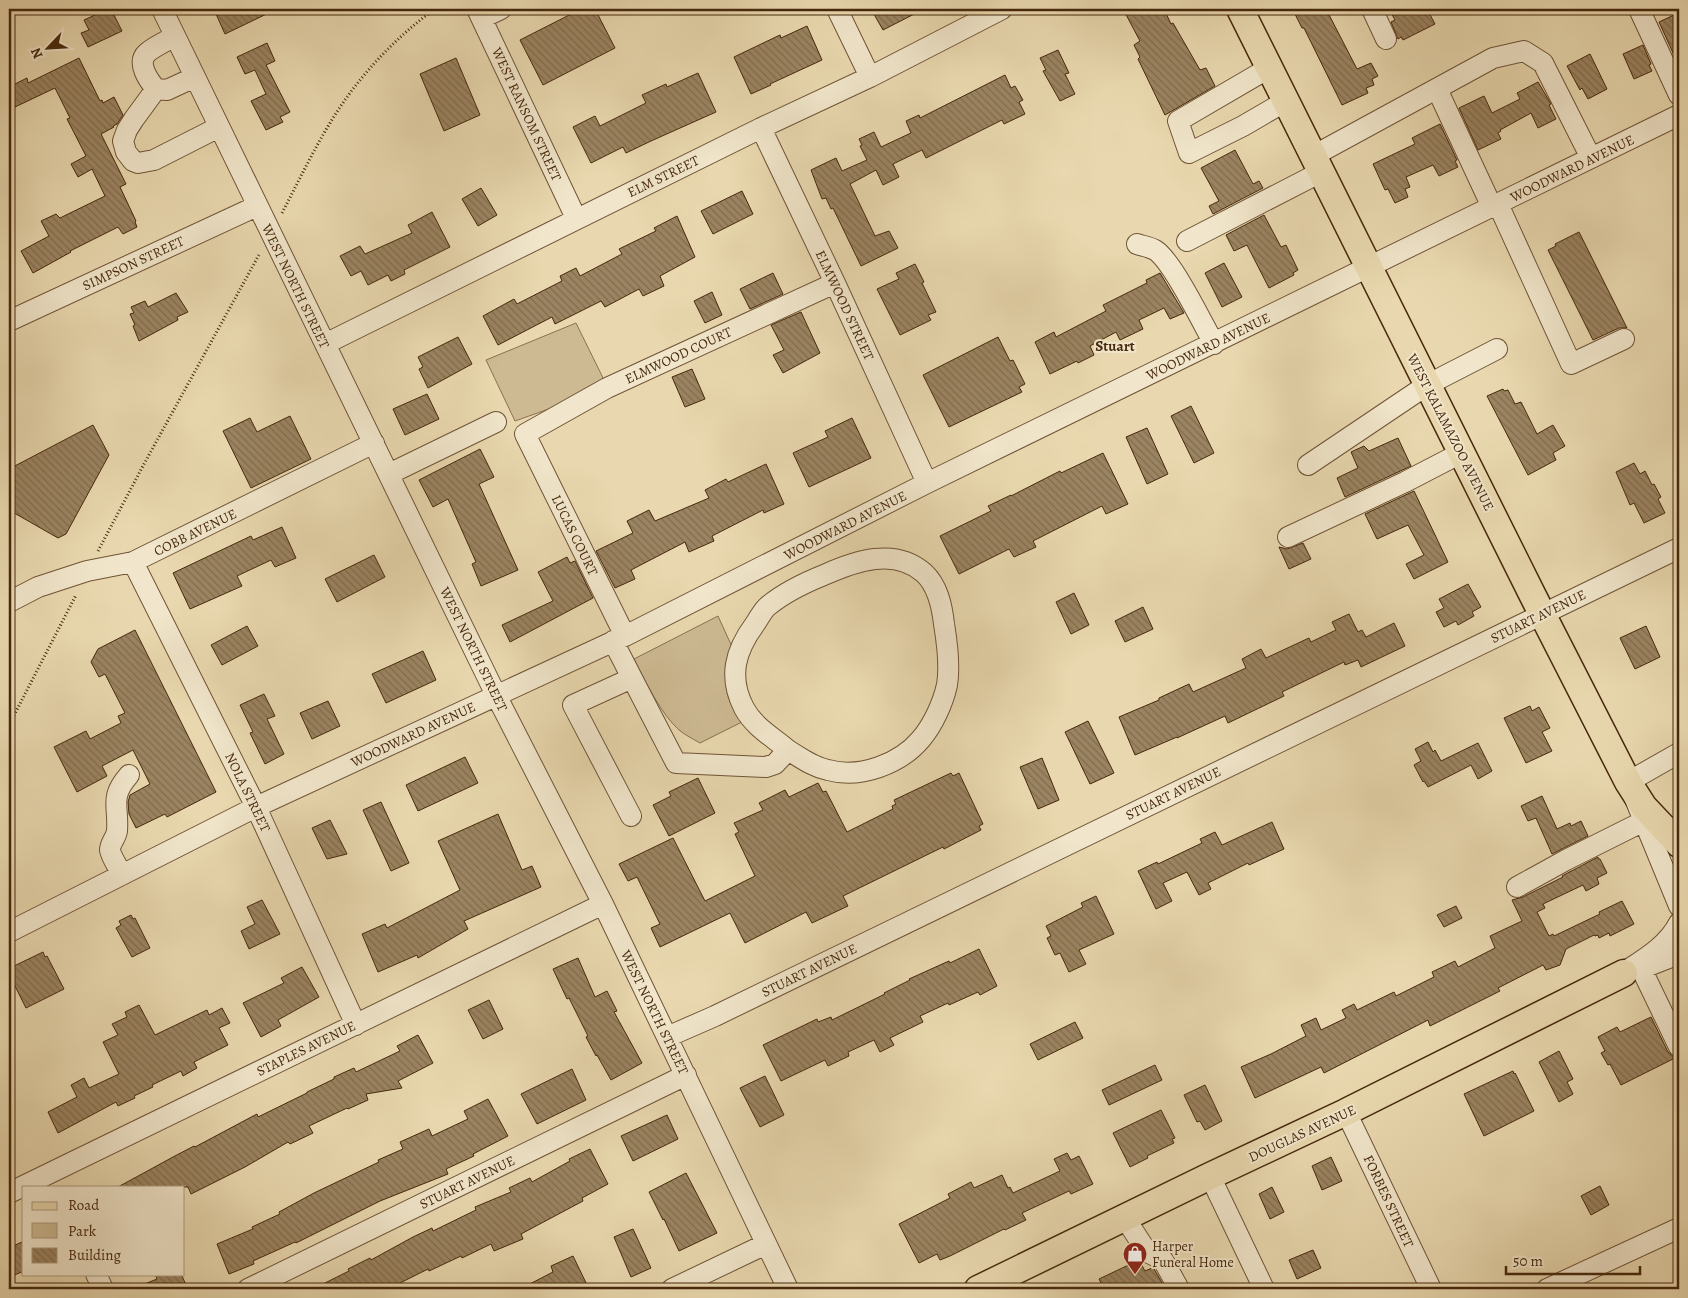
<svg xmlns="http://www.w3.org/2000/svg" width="1688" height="1298" font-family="Alegreya,serif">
  <defs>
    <pattern id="building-back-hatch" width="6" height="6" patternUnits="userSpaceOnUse" patternTransform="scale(1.25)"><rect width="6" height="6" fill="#9b8461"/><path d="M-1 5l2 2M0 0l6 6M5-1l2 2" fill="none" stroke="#806c4e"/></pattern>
  </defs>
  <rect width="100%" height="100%" fill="#e9d8af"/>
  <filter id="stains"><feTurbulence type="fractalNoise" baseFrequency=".004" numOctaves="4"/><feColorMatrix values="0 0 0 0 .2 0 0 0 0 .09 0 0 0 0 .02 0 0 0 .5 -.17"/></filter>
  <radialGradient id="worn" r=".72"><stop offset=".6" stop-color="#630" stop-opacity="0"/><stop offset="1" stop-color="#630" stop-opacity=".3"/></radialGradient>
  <!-- green -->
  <path fill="#cdba93" stroke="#8a7150" d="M576,323l32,65 -93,33 -29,-61z
    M718,616l15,33 13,71 -46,23c-7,-4 -15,-8 -21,-13 -18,-16 -34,-49 -45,-71z"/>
  <!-- building -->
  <path fill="url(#building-back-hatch)" stroke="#46280d" d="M108,9h3l11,22 -34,16 -7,-14 8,-3 -5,-10z
    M226,9h51l-52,25 -9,-20z
    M581,9h14l20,39 -72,37 -23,-45z
    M871,9h53l-41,21z
    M1123,9h41l7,15 2,-1 27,47 6,-2 9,18 -50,29 -27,-56 2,-2 -6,-12 6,-4z
    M1302,9h24l31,60 14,-6 7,13 -6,3 2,6 -8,3 2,5 -26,12 -38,-77h-2l-8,-16z
    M1389,9h38l8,15 -32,16 -2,-3 -3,2 -7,-17 4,-2z
    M1674,15l1,3 4,-2v50l-20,-44z
    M807,26l15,34 -52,24 1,1 -20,9 -17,-37 46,-22 1,3z
    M267,43l8,18 -9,4 24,47 -10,5 3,5 -17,8 -15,-29 15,-7 -11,-24 -10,4 -8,-17z
    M1643,45l8,19 -2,1 3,6 -18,8 -11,-25z
    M1058,50l11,23 -4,1 10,20 -15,7 -17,-30 3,-1 -6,-12z
    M1590,54l17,35 -19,10 -6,-11 -2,2 -13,-24z
    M79,58l21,43 2,-1 1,3 11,-6 9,18 -6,9 -4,2 1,1 -13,7 25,50 -6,3 16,34 -1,1 2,5 -14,7 -5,-7 -48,24 1,1 -38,21 -12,-22 28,-15 -8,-15 15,-7 4,4 45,-22 -13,-27 -14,8 -7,-13 15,-8 -19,-37 3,-1 -15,-30 -40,19 -6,-12v-8l18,-9 1,5z
    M456,58l24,57 -36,16 -24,-57z
    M698,73l18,39 -65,29 -25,12 -3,-6 -32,16 -18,-36 22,-11 5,10 46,-23 -4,-8 24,-11 1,3z
    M1005,75l6,13 4,-2 8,14 -4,2 6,12 -21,10 -2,-4 -76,38 -4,-8 -29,14 6,13 -16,8 -7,-15 -26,14 25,52 14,-5 9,17 -37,18 -28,-58 -2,1 -5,-11 -4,1 -11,-29 25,-12 6,13 25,-11 -7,-14 2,-1 -3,-6 15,-7 7,15 30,-14 -5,-12 13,-6 1,3z
    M1538,82l13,22 -2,1 7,14 -18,9 -7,-15 -31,17 1,1 -3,2 3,6 -23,11 -19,-42 25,-12 8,17 28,-14 -3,-6z
    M1440,124l17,36 -2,1 3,6 -19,9 -6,-11 -27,12 4,10 -5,2 3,8 -13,6 -7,-14 -3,1 -12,-26 42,-20 -3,-6z
    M1235,150l18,34 6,-3 4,7 -50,26 -4,-8 10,-5 -18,-33z
    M481,188l16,27 -19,11 -16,-27z
    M742,191l11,23 -40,20 -12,-23z
    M432,212l18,35 -46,23 1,4 -14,7 -3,-6 -20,10 -7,-14 -10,5 -11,-20 20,-10 5,8 47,-21 -4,-8z
    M1264,215l17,32 5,-2 12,25 -5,3 1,2 -25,13 -22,-43 -13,6 -8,-16z
    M677,216l18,41 -35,19 4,10 -21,10 -4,-7 -34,18 -4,-6 -46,23 -3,-7 -54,28 -15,-29 31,-17 3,5 45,-23 -2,-5 16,-8 4,8 42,-22 -3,-5 37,-18 -2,-3z
    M1579,232l48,96h-8l-26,12 -45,-90 8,-4 -1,-2z
    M1224,263l18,34 -20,10 -17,-34z
    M915,264l9,18 -2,1 14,29 -8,3 3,5 -31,15 -23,-46 22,-10 -3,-6z
    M773,273l10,21 -33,15 -10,-20z
    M1160,273l24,40 -14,6 -6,-11 -25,12 4,9 -23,11 -4,-8 -26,14 4,9 -16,8 -1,-2 -27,13 -15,-32 19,-10 2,5 50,-26 -3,-6 44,-22 -1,-3z
    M712,292l10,23 -17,8 -11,-22z
    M176,293l12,19 -11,5 1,3 -39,21 -6,-15 2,-1 -5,-11 4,-1 -3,-6 14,-6 3,6z
    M801,312l19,41 -37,20 -10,-18 11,-5 -13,-25z
    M458,337l14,27 -44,24 -9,-19 4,-2 -5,-10z
    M998,337l12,24 3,-1 12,24 -6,3 3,5 -73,35 -26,-52z
    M692,369l13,30 -20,8 -13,-30z
    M1503,389l1,2 4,-1 7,14 6,-2 16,32 16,-9 12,21 -12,7 3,7 -28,15 -41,-79z
    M427,394l12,25 -34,16 -12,-26z
    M1191,406l23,47 -20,10 -23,-47z
    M290,416l21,43 -60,29 -28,-57 27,-13 7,14z
    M852,418l19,40 -62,29 -16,-34 35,-16 -3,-6z
    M93,425l16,30 -43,79 -8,4 -49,-28v-41z
    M1147,428l21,46 -21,10 -21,-47z
    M1398,438l13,28 -66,31 -8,-19 21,-10 -7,-16 13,-6 5,5z
    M480,449l14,28 -15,7 39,86 -37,16 -9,-22 4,-2 -28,-63 -15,8 -14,-27z
    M1103,453l25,51 -22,10 -4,-8 -69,35 3,6 -22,10 -5,-8 -50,25 -19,-38 51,-25 -3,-5 23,-11v1l49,-25 1,2z
    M1634,463l6,11 5,-3 7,14 2,-1 7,13 -3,2 7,14 -21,10 -10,-20 -4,2 -14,-33z
    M766,464l18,40 -20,9 -1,-3 -51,26 2,5 -25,11 -4,-10 -54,28 4,9 -20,9 -19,-37 37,-18 -6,-12 22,-11 6,11 54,-23 -4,-8 21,-11 2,3z
    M1414,491l34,71 -34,17 -8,-15 18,-9 -16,-30 -31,14 -12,-25z
    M282,527l14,31 -21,9 -4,-7 -34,16 5,10 -52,23 -17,-36 78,-37 2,4z
    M1303,543l8,16 -22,10 -10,-22 8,2z
    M374,555l11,22 -48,25 -12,-23z
    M567,557l3,6 5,-2 18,37 -83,44 -8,-17 51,-24 -15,-29z
    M1468,584l13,23 -9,5 2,4 -16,9 -2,-4 -12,6 -8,-15 8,-4 -5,-9z
    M1074,593l15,32 -18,9 -15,-32z
    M1143,607l10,22 -28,13 -10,-21z
    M1349,614l9,18 4,-2 4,7 28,-14 11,23 -44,21 -3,-7 -13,5 -1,-3 -62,30 2,4 -56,27 -3,-7 -48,22v-1l-42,18 -16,-38 40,-17v-2l30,-14 4,8 53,-24 -4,-9 19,-10 5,9 43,-20 2,4 25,-12 -4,-8z
    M247,626l11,20 -36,19 -11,-20z
    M1646,626l14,31 -25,12 -15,-31z
    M135,630l81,162 -49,25 -2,-3 -29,14 -7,-14 -1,-12 2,-7 20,-11 -17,-34 -31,16 5,10 -30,16 -23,-45 32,-16 4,8 31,-16 -3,-7 7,-3 -20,-39 -6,3 -8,-15 7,-13z
    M423,651l13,29 -50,23 -14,-29z
    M264,694l11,22 -8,3 17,35 -19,10 -15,-31 3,-1 -13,-27z
    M328,701l12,25 -28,13 -12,-26z
    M1530,706l2,5 7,-4 11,21 -8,4 10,19 -26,12 -22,-45z
    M1088,721l26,52 -24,11 -25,-52z
    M1428,742l5,10 2,-2 6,11 37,-18 14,28 -14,8 -7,-14 -43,22 -4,-6 -1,1 -9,-17 7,-4 -6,-12z
    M465,757l13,26 -60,28 -12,-26z
    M1042,758l17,42 -21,9 -18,-42z
    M951,773l2,3 6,-3 24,51 -4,2 2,4 -37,19 -1,-2 -100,49 5,10 -36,17 -6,-11 -61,31 -15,-30 -70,34 -9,-19 9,-4 -23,-47 -9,4 -9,-17 54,-26 32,63 50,-25 -20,-42 4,-2 -5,-9 29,-13 -4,-7 26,-13 4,7 29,-14 5,9 3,-1 21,41 46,-23 -1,-3 4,-2 -2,-4z
    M698,778l17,35 -46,23 -16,-31 18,-9 -2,-4z
    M1542,796l15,33 13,-6 1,3 10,-5 7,15 -36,18 -16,-36 -8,3 -7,-15z
    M381,802l28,61 -18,8 -28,-61z
    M498,814l24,56 10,-4 9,21 -77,34 4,8 -50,29 -1,-3 -39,17 -16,-38 23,-10 2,4 73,-38 -22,-49z
    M330,820l17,34 -20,5 -15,-31z
    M1272,822l12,27 -35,16 -1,-2 -40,20 3,6 -12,6 -12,-23 -24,11 9,18 -16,8 -18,-38 19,-9 1,2 44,-21 -2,-4 15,-7 7,13z
    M1598,857v2h2l7,14 -10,5 2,6 -13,7 -3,-6 -40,19 2,4 -8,4 12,24 4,-2 1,2 46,-22 -1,-2 23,-11 12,23 -24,12 -1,-3 -10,5 -1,-3 -3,1 -1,-1 -28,14 -6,16 -14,5 -3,-5 -45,23 2,3 -70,35 -2,-6 -104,53 -3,-6 -66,31 -14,-31 30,-13 35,-18 -5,-11 15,-7 5,12 25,-12 -4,-8 12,-6 3,6 37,-18 2,4 38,-19 -2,-5 23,-11 3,6 37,-19 -5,-12 32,-15 -10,-21 11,-3 40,-20 -1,-1z
    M1096,896l18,38 -35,16 7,14 -17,8 -9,-19 -5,2 -8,-17 4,-2 -5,-10 37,-19 -2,-4z
    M262,900l18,34 -31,15 -8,-18 14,-7 -8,-17z
    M1456,906l6,12 -18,9 -7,-12z
    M131,915l2,4 2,-1 15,30 -18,9 -16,-29 5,-3 -2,-4z
    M979,949l18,37 -17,9 -2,-3 -29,13 -1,-2 -28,13 3,6 -33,16 4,7 -14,7 -6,-12 -26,12 1,4 -21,10 -3,-6 -44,21 -18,-36 54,-26 1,3 13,-5 1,3 53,-26 -1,-1 26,-13 -1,-1 40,-18 1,2z
    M43,952l2,5 2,-1 17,33 -38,19 -14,-28v-13z
    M578,958l17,39 12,-6 10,20 -3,1 28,51 -31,17 -14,-25 -1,1 -10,-19 2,-1 -19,-38 -2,1 -14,-30z
    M302,967l17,30 -41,23 3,6 -20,11 -18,-34 41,-20 -3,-5z
    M489,1000l14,29 -20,10 -15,-29z
    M139,1005l16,30 52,-25 2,5 13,-7 8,15 -11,5 9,17 -34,17 3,6 -14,8 -2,-5 -29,14 1,2 -19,9 1,2 -17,8 -2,-4 -58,31 -10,-21 29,-15 -6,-12 13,-7 5,10 30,-14 -16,-32 15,-7 -6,-11 15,-7 -2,-5z
    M1651,1017l17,35 7,6 -54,27 -11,-21 -2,1 -7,-12 4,-2 -7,-14 19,-10 3,5z
    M1075,1022l8,16 -45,22 -8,-16z
    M418,1035l15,28 -35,18 4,7 -36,6 2,6 -20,9 -1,-1 -38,18 4,7 -23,11 -2,-2 -43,25 -54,27 -3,-7h-70l55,-30 21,-11 1,1 62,-33 1,3 49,-24v-1l27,-13v-2l20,-9 2,4 44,-21 -3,-5z
    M1559,1051l14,28 -6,3 6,12 -14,8 -20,-40z
    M1155,1065l7,15 -53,25 -7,-15z
    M572,1069l14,31 -49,24 -16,-30z
    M1513,1071l1,3 1,-1 19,38 -50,25 -20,-42z
    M765,1076l19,39 -24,12 -20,-39z
    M1205,1085l17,36 -17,9 -5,-9 -3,1 -13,-27z
    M488,1099l20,37 -35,18 1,2 -28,13 2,5 -68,27 -84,42 -1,-1 -42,19 1,3 -25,10 -12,-30 36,-15 -1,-2 28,-13 -1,-2 35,-19 65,-31 -1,-2 25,-11 -3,-7 29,-13 3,7 36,-17 -4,-8z
    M1161,1110l14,28 -3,1 2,4 -27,13 1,2 -18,9 -17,-34z
    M667,1115l11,24 -45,22 -12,-25z
    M590,1149l18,35 -26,14 1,3 -62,33 2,5 -29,12 -3,-7 -29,14 -1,-2 -32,15 -1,-2 -40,20h-75l36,-18 -1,-2 22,-11 1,2 42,-23 19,-9 1,3 43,-21 -1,-3 36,-15 -2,-4 21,-10 2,4 38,-21 -1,-2z
    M1067,1153l4,7 8,-4 14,28 -22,10 -2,-3 -47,22 4,7 -21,10 -1,-1 -54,27 -10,4 -3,-6 -18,9 -20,-39 51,-26 -2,-4 23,-12 3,6 28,-13 6,13 2,-1 3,6 47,-22 -6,-12z
    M1331,1157l11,24 -20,9 -10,-24z
    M686,1173l31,60 -38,18 -15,-32 -1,1 -14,-28z
    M1600,1186l9,19 -18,10 -10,-19z
    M1272,1187l12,25 -14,7 -11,-25z
    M633,1229l18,39 -20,9 -17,-40z
    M24,1241v30l-12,5 -3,-7v-21z
    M1313,1250l8,18 -24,11 -8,-19z
    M573,1256l16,33h-69l33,-17 -2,-6z
    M1139,1260l6,11 7,-3 2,1 10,17 -7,3h-53l-5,-10z
    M155,1274h26l7,15h-56l25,-10z"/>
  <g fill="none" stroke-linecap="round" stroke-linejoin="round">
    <defs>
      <path id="minor" d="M162,9l334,686 107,209 185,385
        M477,9l99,209
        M837,9l33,68
        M1372,9l14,30
        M1639,9l40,86
        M482,18l19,-9
        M175,36c-8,5 -22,11 -28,17 -11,10 2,28 9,36l11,1 28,-13
        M1269,68l-91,53 11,32 54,-27 43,-25
        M156,89l-22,30 -7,11 -4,11 3,11 7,9 5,2 16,-3 65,-33
        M1437,89l55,118
        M761,128l74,155 92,200
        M1313,156l180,-98 31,-7 19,12 48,95
        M1498,204l73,160 53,-25
        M1187,241l134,-69
        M1137,244c6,2 13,3 18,6 17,10 48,74 59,94
        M9,321l248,-115
        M325,344l436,-216 109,-51 132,-68
        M1308,465l119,-80 70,-36
        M389,474l107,-52
        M1288,537l117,-55 56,-29
        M133,562l123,245 100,218
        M9,602l29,-15 49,-16 46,-9 241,-119
        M625,636l-100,-202 82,-46 228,-105
        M613,641l19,37 -59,27 58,111
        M632,678l44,85 90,4 9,-3 13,-14c-15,-13 -34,-23 -44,-42 -16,-31 -9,-57 11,-84 4,-6 8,-14 13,-18 17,-14 36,-23 56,-31 31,-14 71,-28 100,-2 14,13 18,33 20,51 3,18 6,43 3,61 -4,18 -14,40 -26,54 -21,25 -61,40 -93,31 -15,-3 -27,-12 -40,-20
        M1679,753l-51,29 51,124
        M122,875c-3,-7 -11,-18 -12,-25 0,-7 6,-12 7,-19 2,-26 -8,-33 12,-56
        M1517,887l49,-27 78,-39
        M9,932l247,-125 369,-171 302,-153 752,-368
        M1641,968l38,79
        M1643,968l36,-14
        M1626,971c20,-13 42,-26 53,-48
        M667,1037l48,-21 964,-468
        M1346,1112l85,177
        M1210,1176l54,113
        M9,1193l594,-289
        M1125,1218l22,34 16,8 16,29
        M96,1274l7,15
        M248,1289l438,-214
        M672,1289l94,-45
        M1547,1289l132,-61"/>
      <path id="major" d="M1240,9l293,587 95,186 16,25 35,37
        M978,1289l232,-113 136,-64 278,-139"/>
    </defs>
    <!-- minor casing -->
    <use href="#minor" stroke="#6f5436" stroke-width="22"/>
    <!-- major casing -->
    <use href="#major" stroke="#46280d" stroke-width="29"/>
    <!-- path -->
    <path stroke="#46280d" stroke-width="3" stroke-dasharray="1 2.5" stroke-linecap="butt" d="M282,213c22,-42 42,-86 71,-124 23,-30 51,-58 82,-80
      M98,551l46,-87 116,-211
      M9,725l67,-130"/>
    <!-- minor -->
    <use href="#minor" stroke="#f1e6cb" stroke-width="20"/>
    <!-- major -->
    <use href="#major" stroke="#e9d8af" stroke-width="26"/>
  </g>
  <!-- icons -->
  <defs>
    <symbol id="shop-pin" viewBox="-11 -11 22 30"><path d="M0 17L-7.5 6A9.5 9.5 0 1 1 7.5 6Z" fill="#8f2418" stroke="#f1e6cb"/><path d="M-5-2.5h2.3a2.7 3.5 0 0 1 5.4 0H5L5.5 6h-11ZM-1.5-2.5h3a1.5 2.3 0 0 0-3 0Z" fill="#fff"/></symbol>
  </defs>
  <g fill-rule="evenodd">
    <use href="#shop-pin" x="1121" y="1240" width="28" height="38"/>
  </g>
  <g text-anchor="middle" stroke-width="4" stroke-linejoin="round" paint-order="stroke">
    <!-- street labels -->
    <g font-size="14" fill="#46280d" stroke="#f1e6cb">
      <text transform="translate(527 114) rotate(65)" y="5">WEST RANSOM STREET</text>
      <text transform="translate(1572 168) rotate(-26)" y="5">WOODWARD AVENUE</text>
      <text transform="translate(663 176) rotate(-26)" y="5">ELM STREET</text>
      <text transform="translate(133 263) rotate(-25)" y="5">SIMPSON STREET</text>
      <text transform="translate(296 286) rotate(64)" y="5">WEST NORTH STREET</text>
      <text transform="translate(845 305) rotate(65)" y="5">ELMWOOD STREET</text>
      <text transform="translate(1208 346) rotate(-26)" y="5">WOODWARD AVENUE</text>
      <text transform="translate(678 355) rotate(-25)" y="5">ELMWOOD COURT</text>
      <text transform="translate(1451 432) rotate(63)" y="5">WEST KALAMAZOO AVENUE</text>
      <text transform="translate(845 525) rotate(-27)" y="5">WOODWARD AVENUE</text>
      <text transform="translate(195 532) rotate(-26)" y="5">COBB AVENUE</text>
      <text transform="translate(575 535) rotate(64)" y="5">LUCAS COURT</text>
      <text transform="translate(1538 616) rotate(-26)" y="5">STUART AVENUE</text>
      <text transform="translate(474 649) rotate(64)" y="5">WEST NORTH STREET</text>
      <text transform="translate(413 734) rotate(-25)" y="5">WOODWARD AVENUE</text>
      <text transform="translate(248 792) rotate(64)" y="5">NOLA STREET</text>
      <text transform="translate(1173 793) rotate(-26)" y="5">STUART AVENUE</text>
      <text transform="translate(809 970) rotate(-26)" y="5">STUART AVENUE</text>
      <text transform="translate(655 1012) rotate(64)" y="5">WEST NORTH STREET</text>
      <text transform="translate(306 1048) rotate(-26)" y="5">STAPLES AVENUE</text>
      <text transform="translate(1302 1133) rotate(-25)" y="5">DOUGLAS AVENUE</text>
      <text transform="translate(467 1182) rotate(-26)" y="5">STUART AVENUE</text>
      <text transform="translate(1389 1201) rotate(65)" y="5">FORBES STREET</text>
    </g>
    <!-- poi labels -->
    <g font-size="14" fill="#46280d" stroke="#f1e6cb" text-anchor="start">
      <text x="1152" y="1251">Harper<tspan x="1152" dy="16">Funeral Home</tspan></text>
    </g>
    <!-- neighbourhood labels -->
    <g font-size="15" font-weight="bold" fill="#46280d" stroke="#f1e6cb">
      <text x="1115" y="351">Stuart</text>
    </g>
  </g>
  <!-- margin -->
  <rect width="1688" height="1298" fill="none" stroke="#e9d8af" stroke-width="30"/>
  <rect x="10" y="10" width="1668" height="1278" fill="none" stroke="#46280d" stroke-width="2.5"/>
  <rect x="15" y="15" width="1658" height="1268" fill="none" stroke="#46280d"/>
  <!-- legend -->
  <rect x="22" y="1186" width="162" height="90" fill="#f1e6cb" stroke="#ad9a7f"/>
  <rect x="32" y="1202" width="25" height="8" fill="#e9d8af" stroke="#ad9a7f"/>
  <text x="68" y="1210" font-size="15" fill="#46280d">Road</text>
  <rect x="32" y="1223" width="25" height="15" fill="#cdba93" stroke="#ad9a7f"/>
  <text x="68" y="1236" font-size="15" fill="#46280d">Park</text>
  <rect x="32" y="1248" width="25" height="15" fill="url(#building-back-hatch)" stroke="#ad9a7f"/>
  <text x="68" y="1260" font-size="15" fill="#46280d">Building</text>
  <!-- north arrow -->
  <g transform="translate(48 48) rotate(245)" stroke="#f1e6cb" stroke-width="4" paint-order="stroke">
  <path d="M0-4L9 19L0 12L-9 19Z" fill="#46280d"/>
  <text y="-8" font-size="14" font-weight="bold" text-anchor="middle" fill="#46280d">N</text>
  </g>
  <!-- scale -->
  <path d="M1506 1266v8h134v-8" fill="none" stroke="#46280d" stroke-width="2.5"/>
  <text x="1513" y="1266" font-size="15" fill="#46280d" stroke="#f1e6cb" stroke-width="4" paint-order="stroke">50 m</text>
  <rect width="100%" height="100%" filter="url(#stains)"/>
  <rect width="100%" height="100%" fill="url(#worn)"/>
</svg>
